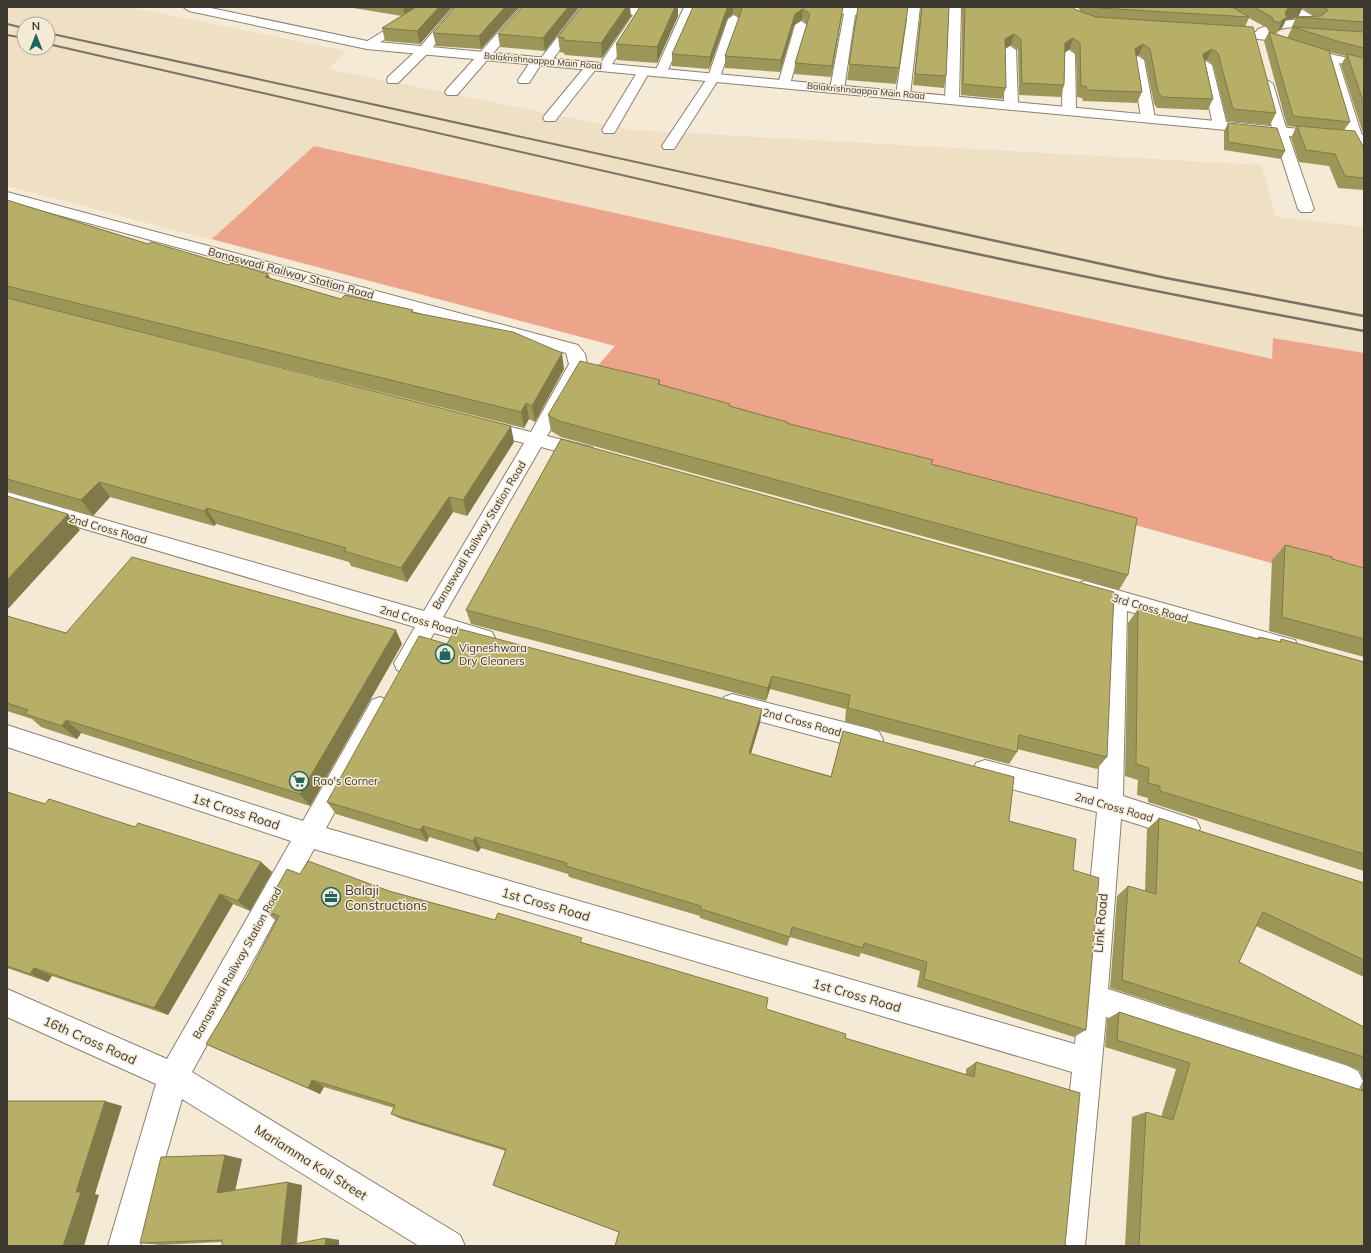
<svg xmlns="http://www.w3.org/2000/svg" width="1371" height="1253" font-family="Mulish,sans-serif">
  <rect width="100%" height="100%" fill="#f5ead6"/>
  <!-- built -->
  <path fill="#eedfc5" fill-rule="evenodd" d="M7,7h122l217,44 -18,18 303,61 630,35 15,52 88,10v362l-749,-243 -608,-160zM24,24h24v24h-24z"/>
  <!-- forest -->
  <path fill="#eca58b" d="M314,146l958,213 1,-21 91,15v236l-773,-216 24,-27 -403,-107z"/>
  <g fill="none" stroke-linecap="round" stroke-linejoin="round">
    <defs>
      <path id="street" d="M422,7h14l-65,41h-8l-2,-3z
        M454,7h12l-38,46 -30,30h-10l-1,-3 1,-3 32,-30z
        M521,7h12l-76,88h-10l-2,-3 2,-3z
        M581,7h12l-44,57h-8l-12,19h-10l-1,-3 15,-22h8z
        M608,7h29l4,2 4,6 -37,55 -4,1 -6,-4 35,-52 -23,-6z
        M684,7h12l-29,65 -1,3h-10l-1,-3z
        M790,7h52l65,5 1,-5h12l-10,88 -2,3h-10l-2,-3 11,-76 -52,-4 -11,74 -7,4 -7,-4 14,-75 -48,-3z
        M949,7h12l-2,93 -2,3h-10l-2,-3z
        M1283,7h15l23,14 -6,4 -31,3 -14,5 64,22 30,6v8l-25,-6 25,79v19l-5,-1c-17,-24 -25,-71 -34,-100l-57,-20 -42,-4 -6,-4 6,-4 30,4 2,-3 24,-8 20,-2z
        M734,15l6,4 -20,58 -46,72h-10l-2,-3 46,-69 20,-58z
        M801,21l6,4 -17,59 -1,3h-10l-1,-3 17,-59z
        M1010,46l6,4 2,55 -2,3h-10l-2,-3v-55z
        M1069,50l6,4 1,56 -2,3h-10l-2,-3 1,-56z
        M1138,56l6,4 11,58 -2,3h-10l-2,-3 -9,-58z
        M1206,61l6,4 15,60 -2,3h-10l-2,-3 -13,-60z
        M592,62l6,4 -2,3 -41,52h-10l-2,-3 2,-3 43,-52z
        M644,67l6,4 -34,59 -2,3h-10l-2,-3 36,-59z
        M1267,80l6,4 14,47 27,78 -3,3h-10l-3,-3 -25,-78 -12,-47z
        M7,192l571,153 7,9 2,10 -40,72 45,11 3,5 -3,5 -7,2 -44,-12 -98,170 49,15 3,6 -3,6 -8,3 -50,-14 -21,37 -8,3 -8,-3 -3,-7 21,-36 -408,-121v-14l417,119 100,-168 -48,-12 -2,-5 2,-5 7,-1 48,12 38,-68 -3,-11 -559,-152z
        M1085,581l202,57 8,2 3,7 -3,7 -8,2 -160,-45 -4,185 73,24 4,8 -4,8 -9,4 -66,-21 -13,170 240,77 10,5 5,10 -5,10 -10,5 -242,-79 -21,229h-32l19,-174 -758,-223 -122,223 268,163 5,11h-46l-237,-147 -42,147h-32l48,-162 -149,-67v-28l160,70 124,-218 -284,-94v-22l296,96 69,-121 8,-3 8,3 4,7 -66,121 749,216 22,-232 -112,-30 -9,-3 -3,-8 3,-8 9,-3 113,29 8,-184 -29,-9 -3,-6 3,-6z
        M732,694l139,35 8,3 4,8 -4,8 -8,3 -139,-37 -8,-3 -4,-7 4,-7z"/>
      <path id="secondary" d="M183,7h23l161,34 997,94v8l-997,-94 -178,-38z"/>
    </defs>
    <!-- street casing -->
    <use href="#street" stroke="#8b816f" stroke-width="2"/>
    <!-- secondary casing -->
    <use href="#secondary" stroke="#8b816f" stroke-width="2"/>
    <!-- street -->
    <use href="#street" fill="#fff" fill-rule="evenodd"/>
    <!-- secondary -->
    <use href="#secondary" fill="#fff" fill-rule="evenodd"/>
    <!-- rail-far1 -->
    <path stroke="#787266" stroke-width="2" d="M7,24l17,4
      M48,33l784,172
      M7,35l17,3
      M48,44l705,161"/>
    <!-- rail -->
    <path stroke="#787266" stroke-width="2.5" d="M749,204c204,46 409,89 615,127
      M827,204l339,74 198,38"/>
  </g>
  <!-- wall -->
  <path fill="#9d9659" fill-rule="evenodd" d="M347,7h105l-32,37 -35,-3 -3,-13 20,-12z
    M455,7h64l-38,42 -45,-3 -3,-13z
    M579,7l-34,44 -45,-4 -2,-13z
    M640,7h38v9l-21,47 -40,-3 -1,-16z
    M693,7h150l-12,70 -37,-3 1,-11 12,-39 -5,-4 -8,5 -14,47 -55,-4v-12l14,-38 -6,-4 -6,5 -18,50 -37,-3v-12z
    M858,7l41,61 -3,16 -49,-4z
    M921,7h28l-3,69 -2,12 -31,-3z
    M962,7h111l1,2 7,3 -3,-5h286v127l-1,-1 -22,-68 5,-9 -17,-4 21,70 -6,8 20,18v42l-26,-2 -9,-22 -30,-4 -8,-24 5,-11 -9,-1 -23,-85 5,-9 -2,-4 -18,-10 -4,9 31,86 -6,12 -43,-4 -14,-56 -6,-5 -2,1 8,38 -5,11 -51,-2 -3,-4 -9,-44 -6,-5 -3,2 6,35 -5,11 -54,-2 -1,-3 -5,-1 -1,-43 -6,-5 -5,3 -1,33 -3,12 -42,-2 -1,-45 -7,-5 -6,3 1,40 -4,11 -41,-4zM1302,8l12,8 -16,1zM1296,18l-5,10h1l-5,10 -11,-4 2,-3 4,-3 4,-8z
    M631,16l-29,42 -37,-3 -1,-2 -4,-1 -2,-15z
    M1228,123l57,28 -4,8 -57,-9v-19z
    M7,200l141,44 81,21 39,9 2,4 71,21 72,11v2l151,57 -29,53 -6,-3 -5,9 -375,-94 365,108 -47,74 -14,-4 -46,70 -56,-16 -2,-4 -133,-38 -2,2 -104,-29 -17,19 -86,-25z
    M660,380v4l127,39 145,41 196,111 -9,15 -558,-153 -10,-6 -3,-16z
    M561,439l546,318 -10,12 -80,-20v3l-8,12 -164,-42 1,-13 -76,-20 -4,12 -295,-77 -5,-14z
    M1285,545l47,14 32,9v89l-95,-26 3,-71z
    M1138,609l119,30 2,-2 20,5 2,-3 83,23v209l-216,-69v-4l-11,-3 1,-15 -13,-4 3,-153z
    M7,616l59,17 336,11 -92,162 -229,-73 -4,6 -36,-12 -9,-8 -25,-8z
    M447,644l315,65 -2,14 -9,31 80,22 12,-45 166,90 64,49 13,160 -12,7 -157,-50 3,-16 -59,-18 -2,4 -69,-20 -3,9 -87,-28v-2l-131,-39 -1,-3 -87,-26 -3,4 -49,-15 -2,5 -91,-28 -9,-12z
    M7,792l38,12 90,23 126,35 11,10 -22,39 -17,-7 -65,111 -116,-39 -4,6 -41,-14z
    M1159,818l205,65v94l-108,-51 -17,36 125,65v54l-5,-11 -11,-5 -238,-77 7,-92 11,-10 17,5 2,-62z
    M300,874l89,17 106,29 88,23 262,95 121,37v-6l10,-7 104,31 -461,139 -120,-44 -6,-3 13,-34 -105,-32 -10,-5 3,-6 -70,-21 -4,7 -99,-43 -15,-7 42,-69 28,-54 -12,-11z
    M1119,1012l241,78 4,-8v164h-239l7,-129 14,-5 15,5 15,-48 -71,-22 2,-28z
    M225,1155l17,4 -7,31 67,-5 -5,59 29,-6 13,2v6l-117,-4 -61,3 -21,-2z"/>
  <!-- shaded-wall -->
  <path fill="#807a49" d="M403,7h16l-14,9z
    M439,7h13l-32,37 -3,-13z
    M505,7h14l-38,42 -2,-13z
    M568,7h11l-34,44 -2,-13z
    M626,7h4l1,9 -29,42 -1,-15z
    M675,7h3v9l-21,47v-16z
    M728,7h5v7l-6,5 -18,50 1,-12 17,-49z
    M843,7l-1,8 -11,62 1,-11z
    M1303,7l-5,10h-2v1l-10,2 -4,8 -4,3 3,-8h-1l7,-14z
    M803,9l-1,11 -8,5 -14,47 1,-12 14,-46z
    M1014,34l-3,11 -9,5 3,-11z
    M1073,38l-3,11 -8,5 3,-11z
    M1143,44l-4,11 -8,5 4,-11z
    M1212,49l-5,11 -8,5 4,-11z
    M268,274l7,16 -10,-13z
    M562,353l2,16 -29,53 -3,-16z
    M526,403l3,16 -5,9 -3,-16z
    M511,426l3,16 -47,74 -4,-16z
    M99,482l11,15 -17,19 -12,-16z
    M449,497l4,15 -46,70 -6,-14z
    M207,508l9,16 -2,2 -10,-15z
    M68,514l12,16 -73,80v-30z
    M396,630l6,14 -92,162 -10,-12z
    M772,676l-2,13 -4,12 2,-13z
    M762,709l-2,14 -13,43 2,-13z
    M66,720l15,13 -4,6 -15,-13z
    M423,826l6,11 -2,5 -7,-12z
    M475,837l6,11 -3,4 -5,-11z
    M261,862l11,10 -22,39 -12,-10z
    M220,894l13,10 -65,111 -14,-7z
    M34,968l18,8 -4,6 -18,-8z
    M312,1080l12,7 -4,7 -12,-6z
    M105,1101l17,5 -27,88 4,1 -15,51h-21l13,-54z
    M225,1155l17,4 -8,37 -17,-3z
    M288,1182l14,3 -6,61h-15z
    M326,1238l13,2v6h-14z"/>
  <!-- building -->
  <path fill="#b7af68" stroke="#807a49" d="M416,7h23l-22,24 -35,-3z
    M455,7h50l-26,29 -46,-3z
    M522,7h46l-25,31 -45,-4z
    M582,7h44l-25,36 -38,-3 1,-2 -6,-1z
    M640,7h35l-18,40 -41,-3z
    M693,7h35l-1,1 -17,49 -38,-3z
    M740,7h103l-11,59 -37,-3 15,-49 -7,-5 -8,5 -14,46 -56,-4 17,-47z
    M858,7h50l-9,61 -50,-4z
    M922,7h27l-3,69 -31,-2z
    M965,7h108l1,2 22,8 157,10 23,86 -43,-4 -15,-56 -6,-4 -9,5 10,45 -51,-2 -4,-5 -8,-43 -7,-5 -8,5 7,43 -55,-2 -1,-4h-5l-1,-43 -7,-5 -8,5 -1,42 -42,-2 -1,-44 -7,-5 -9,5 1,49 -43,-4z
    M1097,7h135l17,10 -150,-9z
    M1254,7h49l-16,2 -2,5 2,3 -6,4v2l-8,-2 -1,-4z
    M1323,7h41v15l-68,-5 25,-1 7,-6z
    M1293,27l71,5v16l-24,-6z
    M1269,32l60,19 21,71 -57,-6z
    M1347,54l17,4v46z
    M1228,123l49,5 8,23 -57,-9z
    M1297,126l58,5 9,17v30l-19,-2 -10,-22 -29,-4z
    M7,200l141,44 3,-2 78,23 2,-2 37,11 -3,3 76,22 4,-4 68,15 -2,2 102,20 49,21 -30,53 -6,-3 -5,9 -514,-126z
    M7,298l504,128 -48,74 -14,-3 -48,71 -57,-17 2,-3 -139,-40 -3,3 -105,-29 -18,18 -74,-21z
    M580,361l80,19 -2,4 72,20 -1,2 58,16 -1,1 147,37 -2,4 206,54 -9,57 -569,-154 -11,-6z
    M561,439l553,153 -7,165 -88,-22 -2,17 -169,-44 2,-13 -78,-19 -4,12 -302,-78z
    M7,496l61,18 -61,66z
    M1285,545l47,12v2l32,9v71l-82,-22z
    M132,557l264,73 -96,164 -234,-74 -4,6 -37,-12 3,-4 -21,-7v-87l59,17z
    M1138,609l121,30v-2l22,5v-3l83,23v192l-204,-63v-5l-12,-3 1,-15 -13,-4z
    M456,628l306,81 -13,44 82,24 12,-46 171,46 -5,44 67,18 -3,31 26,8 -13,152 -162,-51 3,-17 -63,-19 -1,5 -71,-21 -2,10 -89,-28v-3l-135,-40 1,-3 -92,-26 -2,4 -50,-15 -3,4 -93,-28 92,-166 28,8z
    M7,792l38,12 4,-5 86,28 3,-4 123,39 -23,39 -18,-7 -66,114 -120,-40 -4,6 -23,-8z
    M1159,818l205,65v77l-101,-48 -24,50 125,65v30l-242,-77 6,-94 28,8z
    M308,861l81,30 106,29 3,-7 84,25 -2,4 188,56 -2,11 80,25 -1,4 129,39 2,-15 104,31 -15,152 5,1h-455l4,-14 -126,-47 13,-36 -115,-35 4,-9 -83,-25 -4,8 -102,-44 42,-69 31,-59 -15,-6 23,-41 13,5z
    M1119,1012l245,79v155h-225l7,-134 27,8 17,-57 -73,-23z
    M7,1101h98l-29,91h5l-18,54h-56z
    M225,1155l-8,38 71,-11 -7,64h-59v-6l-82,3 21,-86z
    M326,1238l-1,8h-41z"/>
  <!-- icons -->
  <defs>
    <symbol id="shop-ring" viewBox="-11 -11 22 22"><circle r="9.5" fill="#f5ead6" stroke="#1b665f" stroke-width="1.5"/><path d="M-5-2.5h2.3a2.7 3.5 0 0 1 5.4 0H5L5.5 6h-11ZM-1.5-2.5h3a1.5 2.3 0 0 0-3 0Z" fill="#1b665f"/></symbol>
    <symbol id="supermarket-ring" viewBox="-11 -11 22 22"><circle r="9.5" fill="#f5ead6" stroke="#1b665f" stroke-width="1.5"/><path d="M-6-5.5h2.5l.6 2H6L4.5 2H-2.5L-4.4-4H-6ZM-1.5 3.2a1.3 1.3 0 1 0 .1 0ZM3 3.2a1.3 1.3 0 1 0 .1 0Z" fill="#1b665f"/></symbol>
    <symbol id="office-ring" viewBox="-11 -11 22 22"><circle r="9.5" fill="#f5ead6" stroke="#1b665f" stroke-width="1.5"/><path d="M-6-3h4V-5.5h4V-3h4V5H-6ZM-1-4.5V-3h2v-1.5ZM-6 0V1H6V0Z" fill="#1b665f"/></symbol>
  </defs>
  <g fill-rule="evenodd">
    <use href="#shop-ring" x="434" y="643" width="22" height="22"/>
    <use href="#supermarket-ring" x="288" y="770" width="22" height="22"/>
    <use href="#office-ring" x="320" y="886" width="22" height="22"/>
  </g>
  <g text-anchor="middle" stroke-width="3" stroke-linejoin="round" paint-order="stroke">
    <!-- far-street labels -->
    <g font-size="9" fill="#3d3931" stroke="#f5ead6">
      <text transform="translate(543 61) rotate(5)" y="3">Balakrishnaappa Main Road</text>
      <text transform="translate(866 91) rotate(5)" y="3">Balakrishnaappa Main Road</text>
    </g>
    <!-- street labels -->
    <g font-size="11" fill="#3d3931" stroke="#f5ead6">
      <text transform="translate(291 273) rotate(15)" y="4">Banaswadi Railway Station Road</text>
      <text transform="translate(108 529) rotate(16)" y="4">2nd Cross Road</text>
      <text transform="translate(479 535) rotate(-59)" y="4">Banaswadi Railway Station Road</text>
      <text transform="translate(1150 608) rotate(16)" y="4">3rd Cross Road</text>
      <text transform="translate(419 620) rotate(16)" y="4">2nd Cross Road</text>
      <text transform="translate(802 722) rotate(15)" y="4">2nd Cross Road</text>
      <text transform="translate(1114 807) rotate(16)" y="4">2nd Cross Road</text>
      <text transform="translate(237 963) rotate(-61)" y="4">Banaswadi Railway Station Road</text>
    </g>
    <!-- poi labels -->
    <g font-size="11" fill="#3d3931" stroke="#f5ead6" text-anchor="start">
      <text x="459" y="652">Vigneshwara<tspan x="459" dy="13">Dry Cleaners</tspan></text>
      <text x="313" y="785">Rao's Corner</text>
    </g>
    <!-- near-street labels -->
    <g font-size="13" fill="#3d3931" stroke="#f5ead6">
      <text transform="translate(236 811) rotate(18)" y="5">1st Cross Road</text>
      <text transform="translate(546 904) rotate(16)" y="5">1st Cross Road</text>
      <text transform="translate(1100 923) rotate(-85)" y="5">Link Road</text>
      <text transform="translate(857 995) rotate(16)" y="5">1st Cross Road</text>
      <text transform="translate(90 1040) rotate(24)" y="5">16th Cross Road</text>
      <text transform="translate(311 1162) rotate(32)" y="5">Mariamma Koil Street</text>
    </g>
    <!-- near-poi labels -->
    <g font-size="13" fill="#3d3931" stroke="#f5ead6" text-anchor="start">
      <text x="345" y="895">Balaji<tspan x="345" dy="15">Constructions</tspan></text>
    </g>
  </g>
  <!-- border -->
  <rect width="1371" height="1253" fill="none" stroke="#3d3931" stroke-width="16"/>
  <!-- north arrow -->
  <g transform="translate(36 36)"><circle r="19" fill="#f5ead6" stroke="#aba394"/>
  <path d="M0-3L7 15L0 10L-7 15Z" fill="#1b665f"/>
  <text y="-6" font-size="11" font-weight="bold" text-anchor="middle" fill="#3d3931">N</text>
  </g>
</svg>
